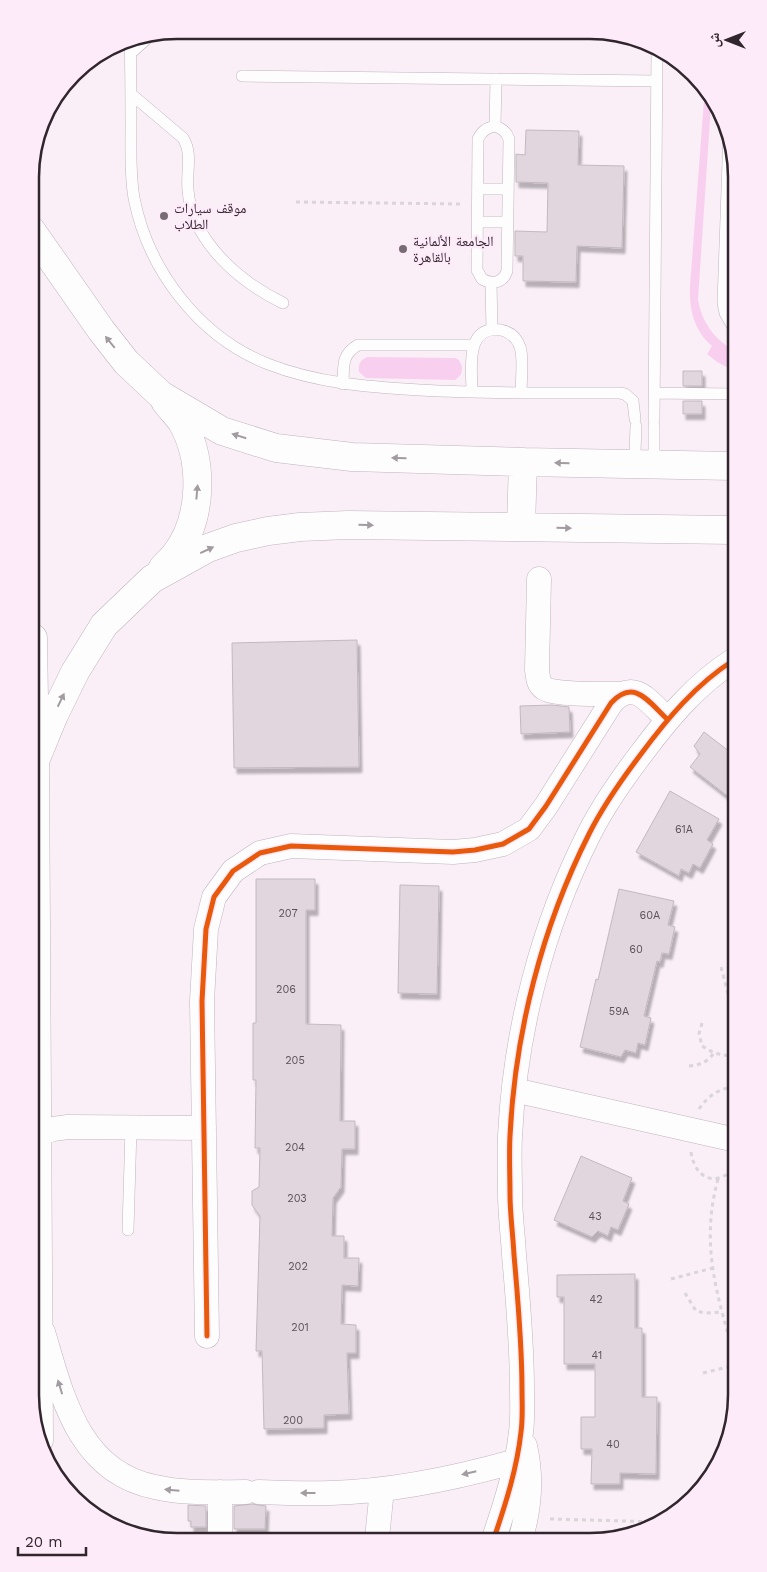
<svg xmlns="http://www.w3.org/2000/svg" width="767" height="1572" font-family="'Work Sans','Noto Naskh Arabic',sans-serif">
  <defs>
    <filter id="shadow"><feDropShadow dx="3" dy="5.5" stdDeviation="1" flood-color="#0004"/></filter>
  </defs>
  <rect width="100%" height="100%" fill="#faeff7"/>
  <!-- green -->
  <path fill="#f9cfef" d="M707,98l4,7 -13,195c4,22 15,38 35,50v20l-16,-8 -10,-8 5,-8c-18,-16 -23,-36 -22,-60l14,-186z
    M367,357l88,1 4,2c5,8 4,15 -4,20l-89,-2 -7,-6c-1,-7 1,-12 8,-15z"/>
  <!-- building -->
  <path fill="#e1d6de" stroke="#c2b8bf" filter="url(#shadow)" d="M526,130l53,1 -1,34 46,1 -2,82 -45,-2 -1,36 -53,-1v-25h-8v-25l32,1 1,-49 -32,-1v-28l9,1z
    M683,371h19v15h-19z
    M683,401h19v13h-19z
    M357,640l2,127 -125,1 -2,-125z
    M552,705l17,2 1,25 -49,2 -1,-28z
    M704,732l30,23v46l-44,-34 10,-13 -6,-8z
    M670,791l49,28 -12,21 6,4 -13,24 -7,-4 -4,9 -8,-4 -2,7 -43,-24z
    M256,879h59v31h-9v114l35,1 -1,96h15v28h-13l-1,38 -8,11 -1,38h12v22h15l-1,28 -16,-1 -1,39 15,1v28h-9l2,61 -25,1v13l-60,1 -2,-78h-6l4,-135 -8,-11v-14l7,-4 1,-39h-5l1,-68h-3v-57h3z
    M400,885l39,1 -2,108 -39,-1z
    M619,889l55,12 -6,24 7,2 -6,27 -7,-1 -2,9 -3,-1 -13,55 7,2 -6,27 -7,-2 -2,10 -11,-3 -4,7 -41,-10 16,-68 2,1z
    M581,1156l51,22 -9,23 6,3 -11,26 -7,-3 -3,9 -10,-5 -6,6 -38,-17z
    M635,1274v54h7v69h15l-1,77 -36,-1v11h-29l1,-35h-11v-32h14v-53h-31v-67h-7v-22z
    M252,1504l14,2 -1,23h-31v-23z
    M188,1505l18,1v21h-15v-6h-3z"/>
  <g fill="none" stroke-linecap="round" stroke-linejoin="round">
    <defs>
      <path id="lane" d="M130,39c1,30 1,61 1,91 0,22 -1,45 3,68 14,72 65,139 134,166 48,19 100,23 152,26 67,4 133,3 200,3l5,1 8,7 2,18
        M131,53l20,-18
        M242,76l415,5
        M131,94l52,44c10,16 3,34 5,52 4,52 52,92 95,113
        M495,126c7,3 11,5 14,13l-2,132c-4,12 -15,14 -25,8l-5,-9 1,-131c4,-8 8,-11 17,-13z
        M495,126l1,-47
        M729,133l-6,170 2,10 8,14
        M478,189h30
        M477,222h31
        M491,283l1,47
        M343,384c1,-18 -2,-29 15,-39h115
        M472,392c0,-22 -8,-67 29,-62 9,2 16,8 19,17 4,11 1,33 1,46
        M655,393l78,1
        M654,420l3,-368
        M635,452l1,-26
        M654,452v-26
        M128,1230l3,-102"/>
      <path id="street" d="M539,579l-2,91c1,7 1,14 7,18 7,7 62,6 75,6
        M514,1090l222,50
        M38,1134l15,-5 15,-2 136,1
        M43,1332c19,63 35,140 112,155 29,7 61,5 91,5
        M207,1336l-5,-335 4,-72 8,-32 19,-26 27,-18 31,-7 162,6 22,-2 28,-6 26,-15 17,-23 65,-103c23,-25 37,-2 56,16
        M220,1492v47
        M258,1492c24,1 48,2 73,1 63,-2 125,-15 185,-32
        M521,1537c9,-30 11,-60 4,-91
        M377,1538l5,-49
        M494,1538c12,-35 23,-70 27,-106 2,-14 1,-29 1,-43 0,-45 -4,-89 -8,-134 -1,-20 -4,-41 -4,-61 0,-19 -1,-39 0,-58 5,-104 32,-209 79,-302 14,-28 33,-55 52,-80 26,-35 55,-70 93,-94"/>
      <path id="secondary" d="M31,230l70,100 25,32 35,33 61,36 54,17 76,9 171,5 210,4
        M521,527l2,-65
        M162,569c4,-5 9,-9 13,-14 28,-36 29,-94 7,-133 -5,-7 -12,-14 -17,-21
        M33,638l2,123 4,679
        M35,761l19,-46 21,-43 29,-47 48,-46 56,-31 28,-10 32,-7 32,-4 48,-2 385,5"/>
    </defs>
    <!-- lane casing -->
    <use href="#lane" stroke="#beb4bc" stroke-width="12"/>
    <!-- street casing -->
    <use href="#street" stroke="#beb4bc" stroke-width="25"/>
    <!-- secondary casing -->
    <use href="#secondary" stroke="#beb4bc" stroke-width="29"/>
    <!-- path -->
    <path stroke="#d9d5d8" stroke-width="3" stroke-dasharray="4 4" stroke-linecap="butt" d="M296,202l166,2
      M721,967l11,42 3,5
      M702,1023l-3,11 3,12 12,7 21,4
      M689,1066c12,-1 18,-4 25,-13
      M699,1109c9,-13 20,-21 36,-22
      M691,1152c4,27 25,36 45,15
      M718,1179c-19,69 1,121 19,187
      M671,1279l42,-11
      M685,1293l11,18 9,2 17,-1
      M703,1373l33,-8
      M550,1519l111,3"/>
    <!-- lane -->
    <use href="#lane" stroke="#fefdfe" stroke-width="11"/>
    <!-- street -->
    <use href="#street" stroke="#fefdfe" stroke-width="24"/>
    <!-- secondary -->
    <use href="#secondary" stroke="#fefdfe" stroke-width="28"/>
    <defs>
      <path id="cycleway" d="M207,1336l-5,-335 4,-72 8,-32 19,-26 27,-18 31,-7 162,6 22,-2 28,-6 26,-15 17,-23 65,-103c23,-25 37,-2 56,16
        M494,1538c12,-35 23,-70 27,-106 2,-14 1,-29 1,-43 0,-45 -4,-89 -8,-134 -1,-20 -4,-41 -4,-61 0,-19 -1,-39 0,-58 5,-104 32,-209 79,-302 14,-28 33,-55 52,-80 26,-35 55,-70 93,-94"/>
    </defs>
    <!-- cycleway casing -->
    <use href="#cycleway" stroke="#feebf9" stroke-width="8"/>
    <!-- cycleway -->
    <use href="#cycleway" stroke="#e8590c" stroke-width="5"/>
  </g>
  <!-- one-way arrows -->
  <defs><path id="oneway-solid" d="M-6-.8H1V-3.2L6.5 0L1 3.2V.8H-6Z" transform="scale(1.25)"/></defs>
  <g fill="#a29ca0">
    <use href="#oneway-solid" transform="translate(110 342) rotate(-129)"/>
    <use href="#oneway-solid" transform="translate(239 436) rotate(-163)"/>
    <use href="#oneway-solid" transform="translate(399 458) rotate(-178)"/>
    <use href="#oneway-solid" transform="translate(562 463) rotate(-179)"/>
    <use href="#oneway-solid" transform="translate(197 492) rotate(-85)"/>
    <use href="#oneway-solid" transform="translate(366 525) rotate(1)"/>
    <use href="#oneway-solid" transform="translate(564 528) rotate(1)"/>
    <use href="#oneway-solid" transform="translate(207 550) rotate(-25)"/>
    <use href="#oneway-solid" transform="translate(61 700) rotate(-64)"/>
    <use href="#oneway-solid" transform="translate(60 1387) rotate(-107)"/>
    <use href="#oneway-solid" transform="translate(469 1473) rotate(167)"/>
    <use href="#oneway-solid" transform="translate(172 1490) rotate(-175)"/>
    <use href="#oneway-solid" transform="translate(308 1493) rotate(180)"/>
  </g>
  <!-- markers -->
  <g fill="#776c74" stroke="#feebf9" stroke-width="2">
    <circle cx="164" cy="216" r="5"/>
    <circle cx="403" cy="249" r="5"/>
  </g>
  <g text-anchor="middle" stroke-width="5" stroke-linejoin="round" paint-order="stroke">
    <!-- number labels -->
    <g font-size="11" fill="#5d515a">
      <text x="684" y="833">61A</text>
      <text x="288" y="917">207</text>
      <text x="650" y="919">60A</text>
      <text x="636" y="953">60</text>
      <text x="286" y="993">206</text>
      <text x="619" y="1015">59A</text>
      <text x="295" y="1064">205</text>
      <text x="295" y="1151">204</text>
      <text x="297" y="1202">203</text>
      <text x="595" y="1220">43</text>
      <text x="298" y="1270">202</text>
      <text x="596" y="1303">42</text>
      <text x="300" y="1331">201</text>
      <text x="597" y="1359">41</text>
      <text x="293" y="1424">200</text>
      <text x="613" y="1448">40</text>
    </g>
    <!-- poi labels -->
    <g font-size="14" fill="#31252e" stroke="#feebf9" text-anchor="start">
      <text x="174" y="213">موقف سيارات<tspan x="174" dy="16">الطلاب</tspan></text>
      <text x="413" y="246">الجامعة الألمانية<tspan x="413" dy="16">بالقاهرة</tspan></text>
    </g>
  </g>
  <!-- crop -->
  <path d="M0 0H767V1572H0ZM177 39H590A138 138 0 0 1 728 177V1395A138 138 0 0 1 590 1533H177A138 138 0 0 1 39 1395V177A138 138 0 0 1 177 39Z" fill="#feebf9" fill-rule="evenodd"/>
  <path fill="none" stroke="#31252e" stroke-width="2.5" d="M177 39H590A138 138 0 0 1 728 177V1395A138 138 0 0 1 590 1533H177A138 138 0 0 1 39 1395V177A138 138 0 0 1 177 39Z"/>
  <!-- north arrow -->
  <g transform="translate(727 40) rotate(270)" stroke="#feebf9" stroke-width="4" paint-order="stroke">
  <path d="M0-4L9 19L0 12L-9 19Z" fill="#31252e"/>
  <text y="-8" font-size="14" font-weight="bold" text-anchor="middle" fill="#31252e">ش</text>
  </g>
  <!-- scale -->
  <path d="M18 1547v8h68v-8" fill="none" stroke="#31252e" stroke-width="2.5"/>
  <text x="25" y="1547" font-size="15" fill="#31252e" stroke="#feebf9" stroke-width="4" paint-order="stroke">20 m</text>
</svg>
